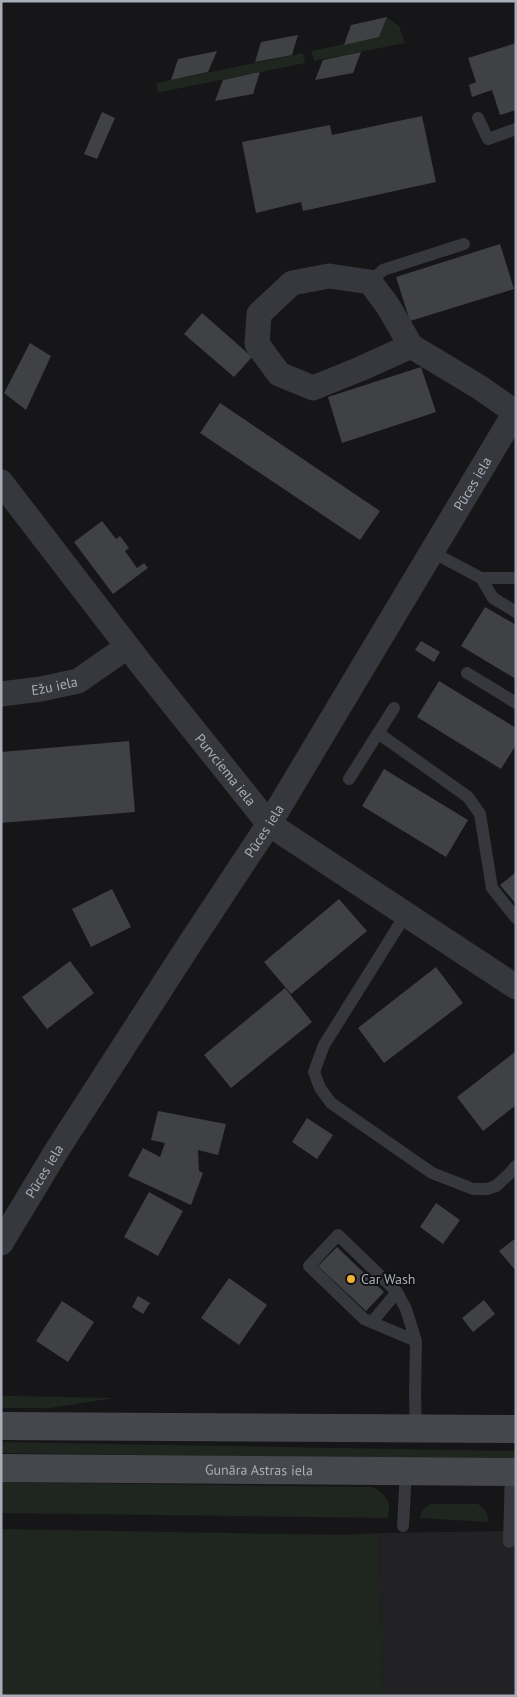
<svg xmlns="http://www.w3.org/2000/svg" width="517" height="1697" font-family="'PT Sans',sans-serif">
  <rect width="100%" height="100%" fill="#161618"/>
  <!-- built -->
  <path fill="#222225" d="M516,1531v165h-134l-3,-163z"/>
  <!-- green -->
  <path fill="#1e261f" d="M387,17l12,9 6,17 -91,18 -3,-10 68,-14z
    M303,53l2,10 -144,29 -4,-1v-8z
    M1,1396h14l99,2 -64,10h-49z
    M1,1442l515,9v9l-515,-7z
    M1,1482l371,5c14,7 21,16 15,31l-386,-5z
    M430,1504h48l8,7 3,11 -70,-4 4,-9z
    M1,1529l345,6 33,-2 3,163h-381z"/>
  <!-- building -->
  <path fill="#404145" d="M387,17l-8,20 -35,8 7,-20z
    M298,35l-6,20 -37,7 6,-20z
    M516,43v67l-16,5 -8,-25 -20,7 -3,-12 7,-3 -8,-24z
    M217,51l-9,21 -37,8 7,-21z
    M361,52l-8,21 -38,7 8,-20z
    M260,72l-7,22 -38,7 8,-21z
    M102,112l13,6 -18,41 -13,-5z
    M422,116l14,66 -133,29 -2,-9 -45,11 -14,-71 88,-17 2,10z
    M500,244l14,45 -104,32 -14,-44z
    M202,313l50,44 -18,20 -50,-43z
    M30,343l21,13 -25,54 -22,-17z
    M421,367l15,45 -94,31 -14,-46z
    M220,403l160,108 -20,29 -160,-107z
    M102,521l14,18 4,-3 9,12 -4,3 12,17 7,-5 4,5 -35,26 -39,-52z
    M485,607l31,18v54l-55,-33z
    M421,641l19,11 -6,10 -19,-12z
    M439,681l77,47v17l-15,24 -84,-52z
    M129,741l6,71 -134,11v-71z
    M384,769l84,51 -22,37 -84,-51z
    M516,872v32l-16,-19z
    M112,889l19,38 -40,20 -19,-38z
    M339,899l28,32 -76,63 -27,-32z
    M70,961l24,32 -47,36 -25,-32z
    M436,967l27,36 -79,60 -26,-35z
    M285,988l27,34 -81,66 -27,-33z
    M516,1051v54l-33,26 -26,-34z
    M158,1111l68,13 -8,31 -20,-5 1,21 4,2 -12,32 -63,-29 15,-28 17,9 5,-14 -14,-3z
    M307,1118l26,17 -16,24 -25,-17z
    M149,1192l34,19 -25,45 -34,-19z
    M436,1203l24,17 -17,24 -23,-17z
    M516,1238v33l-17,-20z
    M337,1247l47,45 -18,19 -48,-45z
    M229,1278l38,27 -28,40 -38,-27z
    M138,1296l12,7 -7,11 -11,-7z
    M484,1300l11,14 -22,18 -11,-14z
    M62,1301l32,21 -26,40 -32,-21z"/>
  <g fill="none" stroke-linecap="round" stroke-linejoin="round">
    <!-- service -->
    <path stroke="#37383d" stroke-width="12" d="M478,118l10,21 28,-10
      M370,282l13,-12 81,-26
      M432,552l49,26h35
      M481,578l12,20 23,14
      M467,673l49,30
      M378,733l90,64 12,17 12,74 24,30
      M349,779l45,-71
      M406,914l-82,131 -10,27 6,16 11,15 101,70 41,16h14l9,-3 12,-11 8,-9
      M372,1322l25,-30
      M416,1341l-52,-22 -55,-53 29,-31 59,57 9,17 10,32 -1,54 1,34
      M403,1526l3,-55
      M509,1542l2,-70"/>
    <!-- minor -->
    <g stroke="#37383d" stroke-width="25">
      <path d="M411,346l-23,-40 -18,-24 -41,-6 -37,7 -33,31 -2,30 22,30 34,14 47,-19 51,-23 68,41 36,25"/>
      <path id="s1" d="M1,482l140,182 128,160 247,163"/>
      <path id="s2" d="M1,694l40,-5 37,-8 49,-34"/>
      <path id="s3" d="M1,1243l56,-93 132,-205 80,-121 247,-413"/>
    </g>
    <!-- secondary -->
    <g stroke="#45474d" stroke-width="28">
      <path d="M1,1426l515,3"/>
      <path id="s4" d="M1,1468l515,4"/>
    </g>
  </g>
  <!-- markers -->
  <circle fill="#f2b134" stroke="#111113" stroke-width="2" cx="351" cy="1279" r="5"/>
  <g text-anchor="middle" stroke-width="4" stroke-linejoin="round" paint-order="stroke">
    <!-- street labels -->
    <g font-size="14" fill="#a8adb8" stroke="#111113">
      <text dy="5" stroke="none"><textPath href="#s3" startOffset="894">Pūces iela</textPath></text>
      <text dy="5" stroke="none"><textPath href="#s2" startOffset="54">Ežu iela</textPath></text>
      <text dy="5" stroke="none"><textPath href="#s1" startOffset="365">Purvciema iela</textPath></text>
      <text dy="5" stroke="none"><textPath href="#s3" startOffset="489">Pūces iela</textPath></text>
      <text dy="5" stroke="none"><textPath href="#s3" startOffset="84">Pūces iela</textPath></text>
      <text dy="5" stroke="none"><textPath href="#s4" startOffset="258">Gunāra Astras iela</textPath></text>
    </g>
    <!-- poi labels -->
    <g font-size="14" fill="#a8adb8" stroke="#111113" text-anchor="start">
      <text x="361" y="1284">Car Wash</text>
    </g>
  </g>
  <!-- border -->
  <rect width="517" height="1697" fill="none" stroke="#a8adb8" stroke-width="5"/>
</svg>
